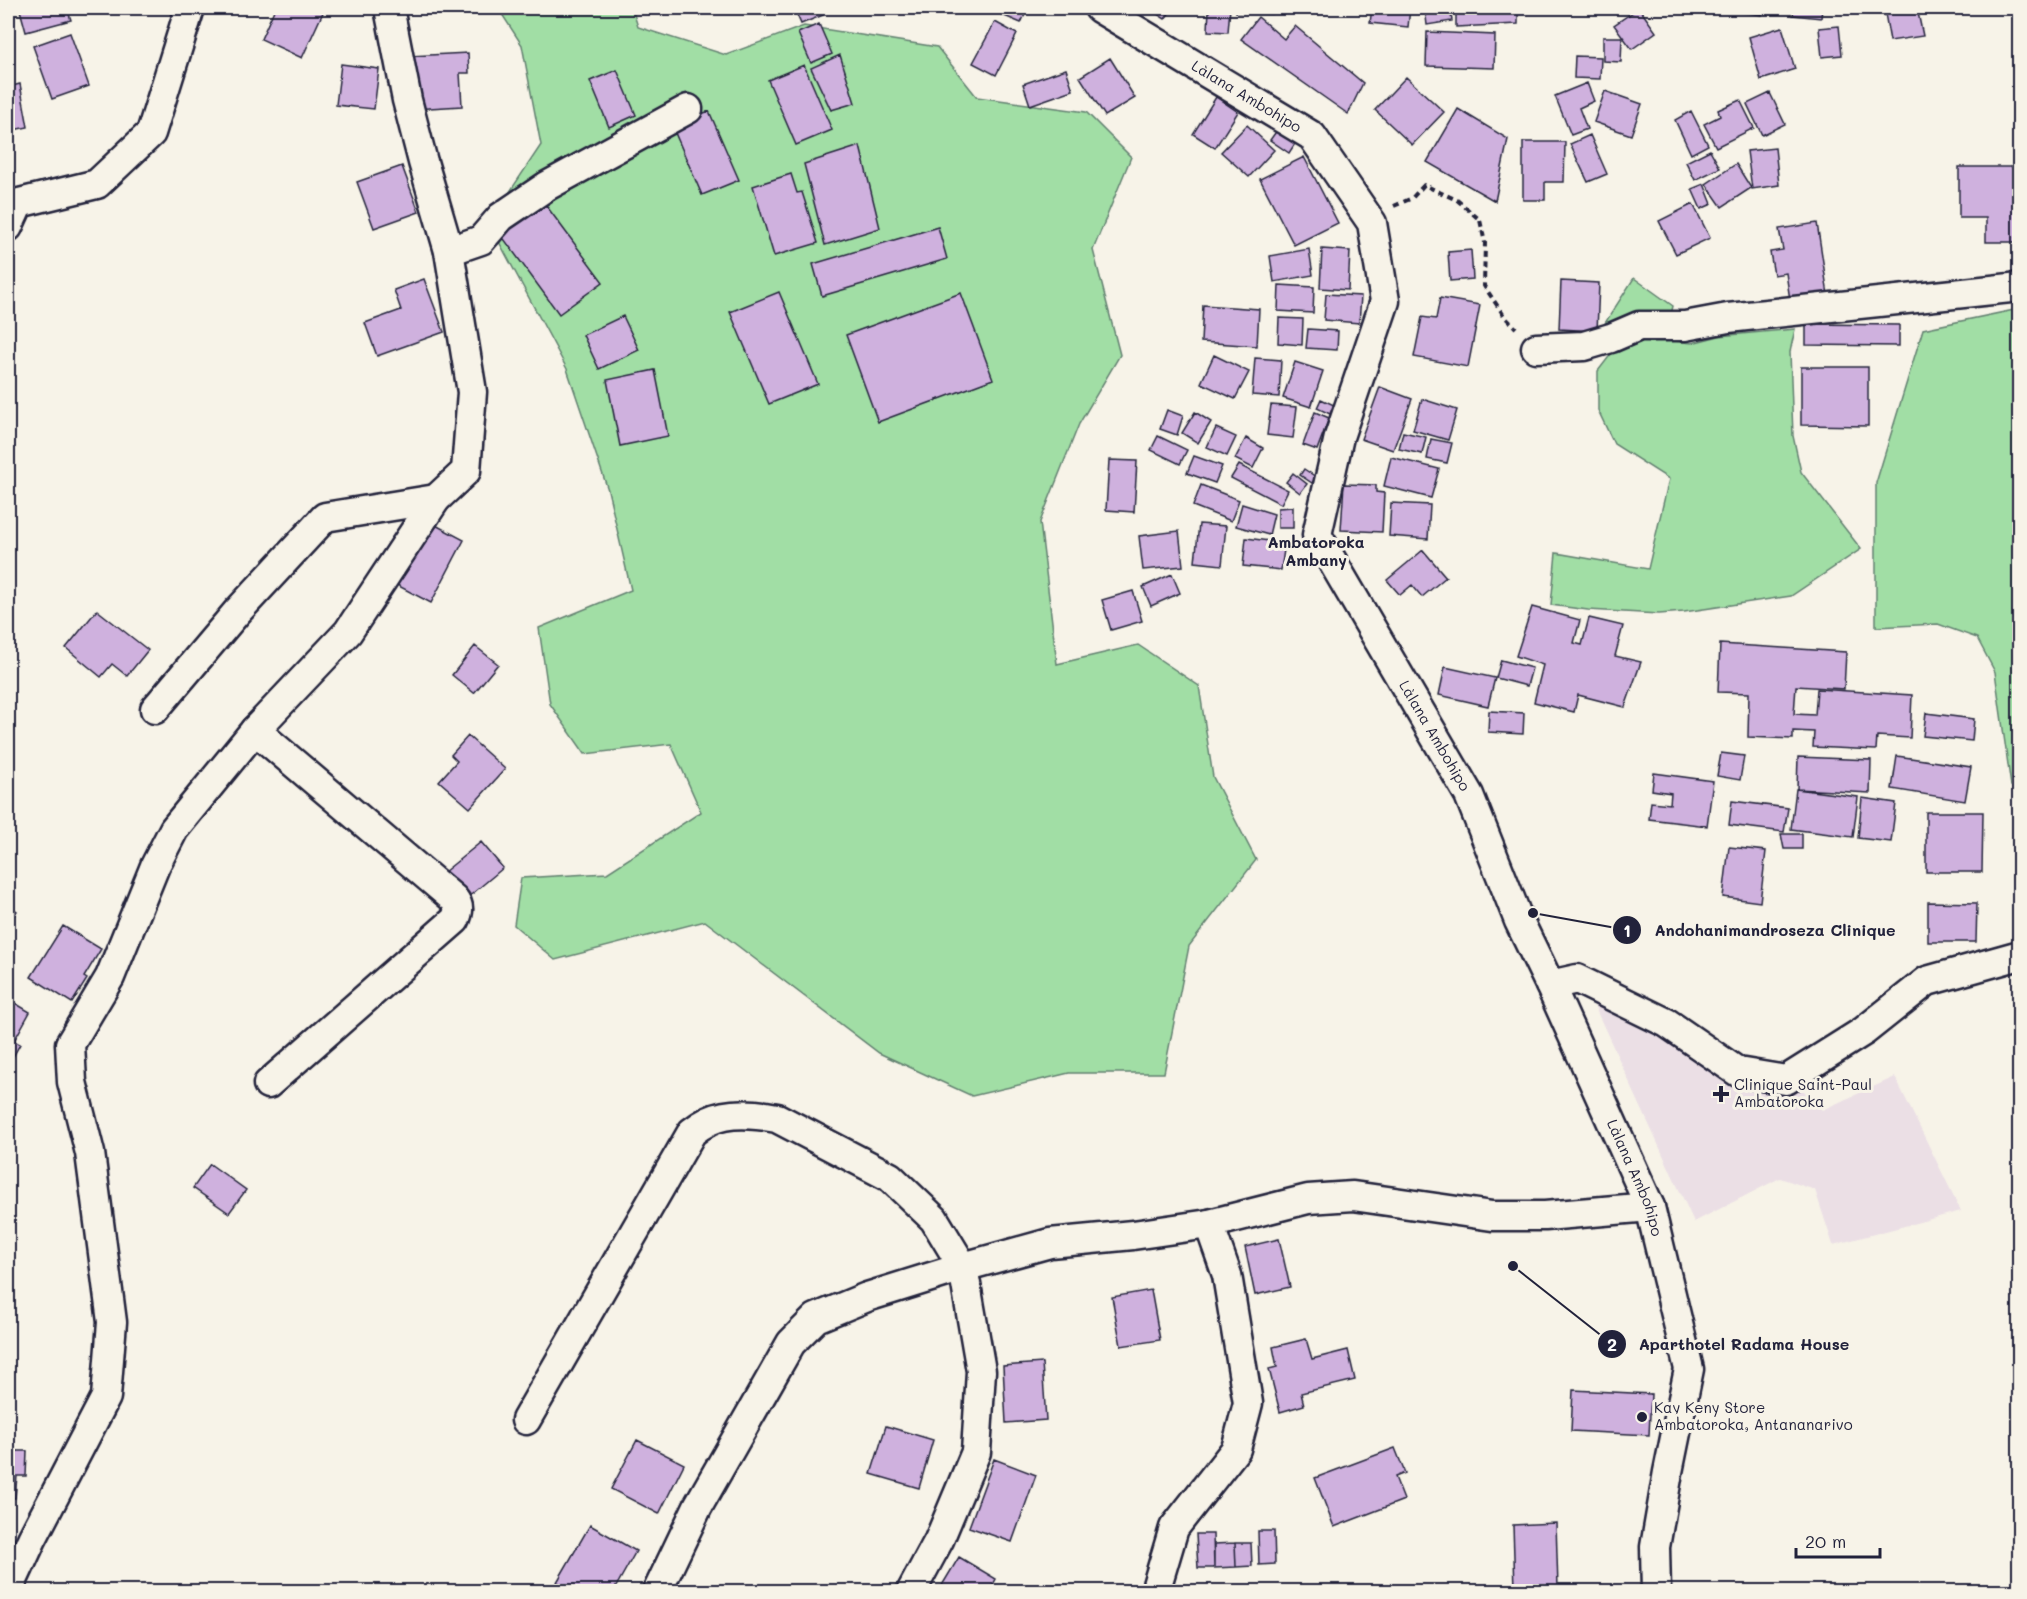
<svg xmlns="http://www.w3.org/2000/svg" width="2027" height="1599" font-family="Mali,sans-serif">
  <rect width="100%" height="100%" fill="#f7f3e8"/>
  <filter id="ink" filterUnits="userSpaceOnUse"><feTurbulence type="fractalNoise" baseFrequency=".0167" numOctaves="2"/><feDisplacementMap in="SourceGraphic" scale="12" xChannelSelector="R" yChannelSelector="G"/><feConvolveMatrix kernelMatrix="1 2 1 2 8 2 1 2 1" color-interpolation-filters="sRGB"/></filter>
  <g filter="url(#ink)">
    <!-- built -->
    <path fill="#ebdfe5" d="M1580,975l164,89 46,12 32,34 73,-33 66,134 -128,34 -18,-55 -35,-12 -86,44z"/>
    <!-- green -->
    <path fill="#a1dea5" stroke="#628070" stroke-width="1.5" d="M498,8h134l6,19 88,28 78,-29 133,21 40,50 109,15 45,45 -38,93 27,105 -41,69 -39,98 17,142 81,-19 61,41 14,91 43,83 -67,86 -25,127h-95l-97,23 -93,-43 -174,-132 -150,39 -41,-35 7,-47 86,-5 94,-61 -30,-68 -86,10 -35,-50 -11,-76 92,-38 -23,-100 -41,-121 -78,-146 52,-78 -19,-100z
      M1634,278l39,28 -8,34 27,3 27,-7 76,-7 -5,23 3,84 8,36 60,77 -70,47 -107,16 -25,2 -71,-4 -37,-5 5,-52 92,16 21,-90 -55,-35 -16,-34v-39l17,-22 -10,-26z
      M2019,309l1,476 -9,1 -16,-114 -18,-34 -39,-14 -62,3v-144l47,-154z"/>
    <!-- building -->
    <path fill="#cfb1de" stroke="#22223b" stroke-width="1.5" d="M29,8h38l4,12 -45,12 -6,-22z
      M275,8h50l-23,50 -41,-19z
      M794,8h26l3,7 -22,9z
      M996,8h32l-7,15 -26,-11z
      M1148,8h25l-8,11z
      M1209,8h21l-2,24 -20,-1z
      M1236,8h37l-1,6 -36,-2z
      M1372,8h38l-2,19 -38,-4z
      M1425,8h25l2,13 -25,4z
      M1456,8h62v16l-62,3z
      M1639,8l17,24 -24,17 -18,-24z
      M1726,8h37l-1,7 -36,-5z
      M1794,8h28l-1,10 -28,-3z
      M1884,8h33l6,28 -33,5z
      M1258,17l26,22 11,-13 68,57 -15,31 -107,-75z
      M995,22l22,12 -21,41 -23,-12z
      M819,24l13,30 -21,9 -13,-30z
      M1839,26l3,29 -20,2 -3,-29z
      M1782,27l13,42 -34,11 -12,-43z
      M1427,32l68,3 -1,33 -68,-2z
      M70,33l19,53 -37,13 -19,-53z
      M1603,37h19l-1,25 -18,-1z
      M468,53l1,20h-9l2,33 -49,3 -3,-53z
      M840,55l15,48 -24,7 -20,-42z
      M1575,56l26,1 -1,22 -26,-1z
      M1110,58l25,40 -30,18 -25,-39z
      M341,64l38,5 -5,40 -38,-4z
      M804,65l28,65 -36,15 -28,-65z
      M1066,69l7,21 -43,15 -7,-21z
      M617,70l19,45 -27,12 -19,-46z
      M1406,77l38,35 -32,33 -37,-35z
      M1587,83l7,18 -15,7 8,21 -16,6 -16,-39z
      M20,84l8,43 -20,4v-44z
      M1605,91l37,13 -11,31 -37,-13z
      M1770,93l15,31 -23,11 -15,-31z
      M1216,97l22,15 -23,36 -22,-14z
      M1740,100l14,28 -38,19 -12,-23 16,-8 -2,-6z
      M1458,109l50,30 -13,62 -68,-39z
      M709,111l30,69 -37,15 -30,-69z
      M1691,111l17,34 -17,9 -16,-34z
      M1247,125l27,25 -25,27 -28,-25z
      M1280,126l18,13 -9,14 -19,-13z
      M1590,135l17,39 -19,8 -18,-38z
      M1523,142h42l-1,40h-19v18h-22z
      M860,146l20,82 -55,17 -21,-81z
      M1775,148l4,37 -27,4 -5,-38z
      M1710,150l10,18 -25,12 -9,-18z
      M1304,157l34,66 -44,22 -34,-66z
      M1736,164l15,24 -29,19 -16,-23z
      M402,166l17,46 -45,16 -17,-46z
      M1959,167h61v75h-34v-24h-27z
      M791,174l6,19 5,-1 16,51 -44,13 -21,-70z
      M1704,184l8,20 -11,5 -9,-20z
      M539,196l64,86 -44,32 -63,-86z
      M1693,204l17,34 -34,16 -17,-33z
      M1817,223l11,72 -38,5 -4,-27 -12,2 -4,-23 13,-2 -4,-21z
      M938,227l9,32 -125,37 -9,-32z
      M1309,249l4,26 -39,7 -4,-26z
      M1322,249l28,2 -2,39 -28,-2z
      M1471,250l2,29 -23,2 -2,-29z
      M424,279l20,53 -67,24 -12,-33 36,-13 -7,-20z
      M1561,281l38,2 -2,48 -38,-2z
      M1279,285l35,2 -1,26 -35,-2z
      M779,292l39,92 -49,20 -39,-92z
      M961,293l32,86 -115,43 -32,-87z
      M1326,294l35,2 -2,27 -35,-3z
      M1440,298l40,7 -12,62 -54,-10 8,-40 14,2z
      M1203,305l56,4 -2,37 -56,-4z
      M623,316l16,34 -40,19 -16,-34z
      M1279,318l24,1 -1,26 -24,-2z
      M1806,324l93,1v21l-93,-1z
      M1308,329l30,2 -1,19 -31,-2z
      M1214,355l35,17 -14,27 -34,-16z
      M1255,358l26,2 -2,37 -27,-2z
      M1295,362l28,9 -12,36 -28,-9z
      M1801,367h67v59l-67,-1z
      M655,370l13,66 -48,10 -13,-66z
      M1380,387l32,12 -19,51 -32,-11z
      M1321,399l13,6 -4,9 -13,-6z
      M1422,399l35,11 -9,30 -35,-10z
      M1271,405l26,2 -4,31 -26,-3z
      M1167,410l16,6 -6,19 -17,-6z
      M1195,412l16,10 -13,21 -16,-10z
      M1315,412l14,6 -12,32 -14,-5z
      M1216,428l20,9 -9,19 -20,-9z
      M1403,432l23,5 -4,17 -23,-5z
      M1158,436l29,14 -7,14 -29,-14z
      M1246,438l17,10 -10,20 -18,-9z
      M1431,439l21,4 -5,20 -20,-4z
      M1194,456l28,10 -7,17 -28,-10z
      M1391,457l48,12 -8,29 -47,-12z
      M1109,460l28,1 -3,51 -28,-2z
      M1239,465l49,25 -7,14 -50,-26z
      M1304,469l12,8 -4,6 -12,-8z
      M1293,473l14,11 -7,9 -14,-11z
      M1344,484l32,1v7l8,1 -2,39 -41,-2z
      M1201,485l38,15 -8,21 -38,-15z
      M1391,503l39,2 -2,34 -39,-3z
      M1242,504l32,10 -5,21 -33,-9z
      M1293,507v21h-15v-20z
      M426,520l38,20 -33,63 -38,-20z
      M1199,524l27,2 -4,39 -27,-3z
      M1179,531l4,35 -40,4 -4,-34z
      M1246,538l39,5 -4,27 -38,-4z
      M1423,550l23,27 -24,20 -10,-12 -12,10 -13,-15z
      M1172,574l8,19 -29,13 -8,-19z
      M1133,591l9,30 -31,9 -9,-30z
      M1532,607l48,13 -6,23 8,2 7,-27 34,8 -8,30 26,6 -16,45 -47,-12 -4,17 -40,-10 9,-37 -27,-9z
      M97,610l51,40 -21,26 -15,-12 -11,13 -35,-29z
      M1720,644l126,8 -2,37 -48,-3 -2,28 21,1 2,-26 95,6 -2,43 -33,-2 -1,14 -63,-3 1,-15 -21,-1v8l-45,-2 1,-44 -31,-1z
      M475,646l23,18 -24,29 -22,-18z
      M1501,660l31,8 -5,18 -31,-8z
      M1445,667l50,11 -7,28 -49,-11z
      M1489,711l35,2 -1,21 -35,-2z
      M1926,713l48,6 -2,22 -49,-5z
      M468,736l37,33 -35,39 -31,-27 18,-20 -6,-6z
      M1721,753l23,3 -4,24 -23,-4z
      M1897,756l74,11 -6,34 -73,-12z
      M1798,757l73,3 -1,33 -73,-4z
      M1654,773l59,8 -6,45 -58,-7 2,-17 19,2 1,-11 -19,-3z
      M1796,789l62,8 -5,40 -62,-8z
      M1862,798l34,5 -5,39 -33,-4z
      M1732,801l56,7 -4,24 -55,-7z
      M1926,812h57l-1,60h-56z
      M1781,834h21v15h-18z
      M481,842l22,26 -37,31 -22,-27z
      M1729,847l37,4 -6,51 -37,-5z
      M1928,902l49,1 -1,39h-48z
      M8,905l9,6 -9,13z
      M63,926l38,23 -17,28 3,2 -15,24 -41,-26z
      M8,999l22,13 -16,29 6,3 -12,22z
      M210,1164l36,26 -17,23 -36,-25z
      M1279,1239l11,48 -35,8 -10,-48z
      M1151,1290l9,50 -39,6 -9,-49z
      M1306,1339l6,20 36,-9 7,30 -54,13 3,12 -24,7 -11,-43 8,-2 -4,-20z
      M1042,1363l4,57 -40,3 -3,-57z
      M1573,1390l78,4 -2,41 -78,-4z
      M886,1426l47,14 -14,48 -48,-14z
      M637,1440l47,24 -25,50 -48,-25z
      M1395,1448l10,25 -10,4 9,23 -70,27 -19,-49z
      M8,1451h19l-1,25h-9l-2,22h-7z
      M994,1459l42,16 -24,67 -43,-15z
      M1556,1523l2,65 -43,1 -2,-64z
      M590,1525l46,26 -23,41h-40l-16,-10z
      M1258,1531h16l1,33 -16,1z
      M1196,1534h17l1,34h-16z
      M1235,1543l1,24 -22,1v-24z
      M1235,1543h16l1,23 -16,1z
      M959,1557l37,22 -7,13h-51z"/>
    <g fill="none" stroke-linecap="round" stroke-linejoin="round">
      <defs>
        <g id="minor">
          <path id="s1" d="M1099,8l213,128 60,87 13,78 -46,136 -22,98 152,260 50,126 31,64 100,222 39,162 -21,103 -13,75 1,45"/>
          <path d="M8,227l11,-24 78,-19 54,-51 39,-125"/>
          <path d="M449,251l32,-11 20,-23 46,-31 141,-77"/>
          <path d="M1536,348l48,-2 27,-8 28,-12h46l43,-8 292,-31"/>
          <path d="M155,709l82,-97 88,-95 111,-18"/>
          <path d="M255,730l199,169c6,7 5,13 1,21l-187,164"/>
          <path d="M1550,985l27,-6 90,44 71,49 48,8 78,-49 63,-50 93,-26"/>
          <path d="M526,1420l166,-288c5,-4 11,-8 17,-11 20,-10 47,-7 68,-3l113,59 44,42 29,48 18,104 -5,81 -37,88 -28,52"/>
          <path d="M8,1591l24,-52 74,-142 6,-75 -22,-169 -18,-71 -2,-38 40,-67 45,-111 19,-37 81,-99 93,-98 88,-133 30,-28 6,-79 -23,-141 -26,-89 -16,-62 -18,-92"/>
          <path d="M657,1592l41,-86 93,-163 25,-25 51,-21 96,-30 87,-24 83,-8 76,-11 99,-25 45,-3 139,20h53l105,-9"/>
          <path d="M1155,1592l19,-64 62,-79 12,-46 -21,-128 -18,-51"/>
        </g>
      </defs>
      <!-- minor casing -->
      <use href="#minor" stroke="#22223b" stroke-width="33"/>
      <!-- path -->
      <path stroke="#22223b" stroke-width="4" stroke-dasharray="6 4.5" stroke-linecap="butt" d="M1394,206l18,-8 12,-13 33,15 23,20 5,23 -1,43 21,31 11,11"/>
      <!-- minor -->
      <use href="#minor" stroke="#f7f3e8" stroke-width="28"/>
    </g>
  </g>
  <!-- markers -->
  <g fill="#22223b" stroke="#f7f3e8" stroke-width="2">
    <path d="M1718 1085h6v6h6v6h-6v6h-6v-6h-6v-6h6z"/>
    <circle cx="1642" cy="1417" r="6"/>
  </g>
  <g text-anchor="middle" stroke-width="6" stroke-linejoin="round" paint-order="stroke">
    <!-- street labels -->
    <g font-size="15" fill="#22223b" stroke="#f7f3e8">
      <text dy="5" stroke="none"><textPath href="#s1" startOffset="172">Làlana Ambohipo</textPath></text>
      <text dy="5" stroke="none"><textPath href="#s1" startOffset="910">Làlana Ambohipo</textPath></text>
      <text dy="5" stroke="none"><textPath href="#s1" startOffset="1396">Làlana Ambohipo</textPath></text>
    </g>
    <!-- poi labels -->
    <g font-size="15" fill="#22223b" stroke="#f7f3e8" text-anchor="start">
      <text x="1734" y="1090">Clinique Saint-Paul<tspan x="1734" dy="17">Ambatoroka</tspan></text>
      <text x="1654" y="1413">Kay Keny Store<tspan x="1654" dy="17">Ambatoroka, Antananarivo</tspan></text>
    </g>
    <!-- neighbourhood labels -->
    <g font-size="16" font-weight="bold" fill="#22223b" stroke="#f7f3e8">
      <text x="1316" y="548">Ambatoroka<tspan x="1316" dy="18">Ambany</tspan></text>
    </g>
  </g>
  <!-- callouts -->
  <path fill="none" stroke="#22223b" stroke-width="2" d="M1533 913L1627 930M1513 1266L1612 1344"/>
  <g fill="#22223b" stroke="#f7f3e8" stroke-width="2">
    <circle cx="1533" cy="913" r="6"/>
    <circle cx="1513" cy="1266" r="6"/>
    <circle cx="1627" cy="930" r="15"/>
    <circle cx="1612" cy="1344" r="15"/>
  </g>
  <g font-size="18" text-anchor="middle" font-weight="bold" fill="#fff">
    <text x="1627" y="937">1</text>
    <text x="1612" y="1351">2</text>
  </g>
  <g font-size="16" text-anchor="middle" font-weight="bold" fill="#22223b" stroke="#f7f3e8" stroke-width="6" stroke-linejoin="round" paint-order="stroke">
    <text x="1775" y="936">Andohanimandroseza Clinique</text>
    <text x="1744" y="1350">Aparthotel Radama House</text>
  </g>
  <!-- margin -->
  <rect width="2027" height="1599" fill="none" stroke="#f7f3e8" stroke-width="30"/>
  <rect x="15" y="15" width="1997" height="1569" fill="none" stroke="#22223b" stroke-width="2" filter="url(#ink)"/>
  <!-- scale -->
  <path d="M1796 1548v9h84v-9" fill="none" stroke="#22223b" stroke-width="3"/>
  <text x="1805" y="1548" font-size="18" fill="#22223b" stroke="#f7f3e8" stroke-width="4.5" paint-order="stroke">20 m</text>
</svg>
